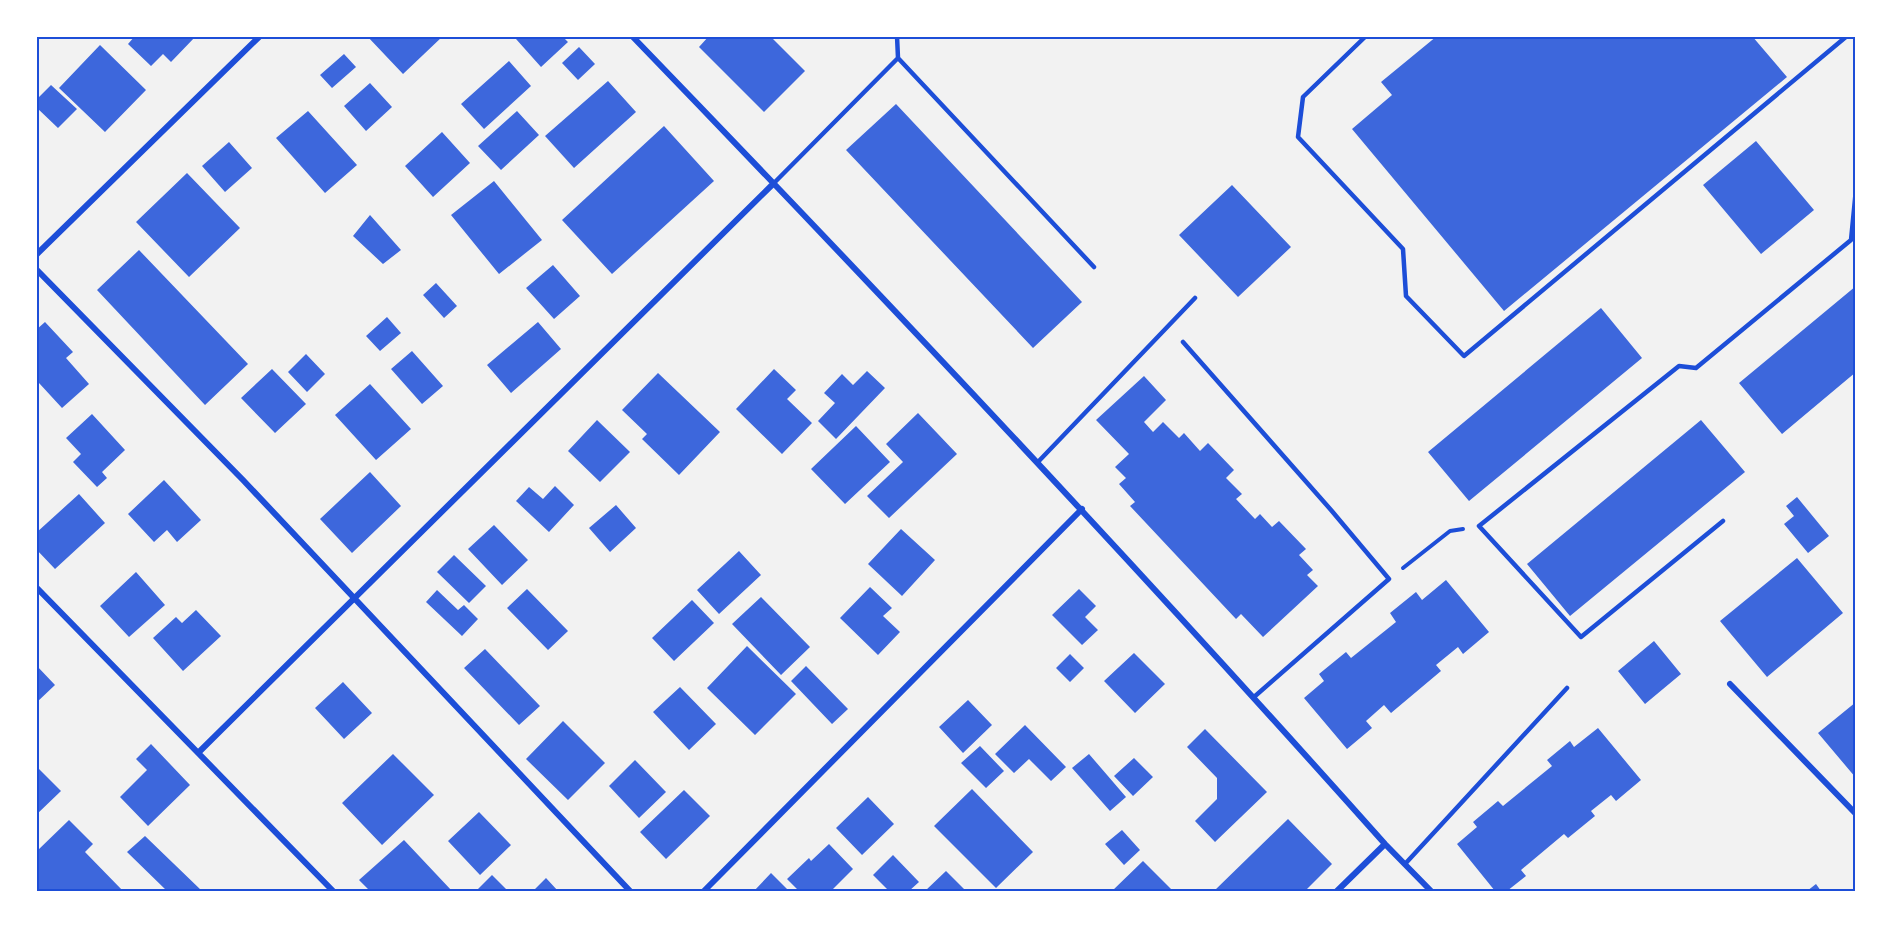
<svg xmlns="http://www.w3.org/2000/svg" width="1892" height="927" font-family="'Nunito Sans',sans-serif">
  <rect width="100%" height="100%" fill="#f2f2f2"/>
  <!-- building -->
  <path fill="#3d67dc" d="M135,36h61l-25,26 -8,-8 -12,12 -23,-22z
    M367,36h76l-40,38z
    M520,36h42l6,6 -27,25 -25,-28z
    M709,36h61l35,35 -41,41 -65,-65z
    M1437,36h315l35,41 -283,234 -152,-182 40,-34 -11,-13z
    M100,45l46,45 -41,42 -46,-44z
    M579,47l16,17 -17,16 -16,-17z
    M344,54l12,13 -24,21 -12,-13z
    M509,61l22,25 -47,43 -23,-25z
    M608,81l28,31 -62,56 -29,-32z
    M370,83l22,24 -26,24 -22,-25z
    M51,85l26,24 -19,19 -22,-21v-7z
    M896,104l186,198 -49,46 -187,-198z
    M308,111l49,54 -32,28 -49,-55z
    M517,111l22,24 -38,35 -23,-24z
    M664,126l50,55 -102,93 -50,-54z
    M442,132l28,31 -37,34 -28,-31z
    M1756,141l58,69 -53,44 -58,-69z
    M229,142l23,26 -27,24 -23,-26z
    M187,173l53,55 -51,49 -53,-55z
    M494,181l48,59 -43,34 -48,-59z
    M1232,185l59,62 -53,50 -59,-62z
    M370,215l31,35 -18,14 -30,-28z
    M139,250l109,114 -43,41 -108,-115z
    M553,265l27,31 -26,23 -28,-31z
    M436,283l21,23 -13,12 -21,-23z
    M1856,286v86l-74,62 -43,-51z
    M1601,308l41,50 -173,143 -41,-49z
    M387,317l14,16 -21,18 -14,-15z
    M45,322l28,30 -7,6 23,26 -27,24 -23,-25 -3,2v-55z
    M538,322l23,27 -50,44 -24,-28z
    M412,351l31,35 -21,18 -31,-35z
    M306,354l19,20 -18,18 -19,-20z
    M272,369l34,35 -31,29 -34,-35z
    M774,369l22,21 -9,9 25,24 -30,31 -46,-45z
    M867,371l18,17 -49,51 -18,-18 17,-18 -11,-10 18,-19 11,11z
    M658,373l62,59 -41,43 -37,-36 5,-5 -25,-24z
    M1144,376l22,24 -22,22 9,10 10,-10 16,16 5,-5 16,18 8,-8 26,27 -8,8 16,16 -6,5 19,20 5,-5 12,13 7,-6 27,28 -7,6 14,15 -6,5 11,11 -55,51 -22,-23 -5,5 -106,-113 5,-4 -16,-18 7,-6 -11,-11 14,-13 -33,-34z
    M370,384l41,45 -35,31 -41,-45z
    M918,413l39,41 -68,64 -22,-22 36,-34 -17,-18z
    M92,414l33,36 -23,22 5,6 -10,9 -24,-25 8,-8 -15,-16z
    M597,420l33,32 -30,30 -32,-31z
    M1701,420l44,52 -175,144 -43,-52z
    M856,426l34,36 -45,42 -34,-35z
    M370,472l31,34 -49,47 -32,-34z
    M164,480l37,40 -24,22 -10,-12 -13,12 -26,-28z
    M555,486l19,19 -25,27 -33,-31 13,-14 14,12z
    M79,494l26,29 -50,46 -19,-20v-16z
    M1797,497l32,39 -21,17 -24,-29 10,-8 -8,-10z
    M616,505l20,23 -26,24 -21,-24z
    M494,525l34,35 -26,25 -34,-36z
    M901,529l34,31 -33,36 -34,-32z
    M739,551l22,24 -42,39 -22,-24z
    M454,555l32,31 -17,17 -32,-31z
    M1797,558l46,55 -76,64 -47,-56z
    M136,572l29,33 -36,32 -29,-31z
    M1446,580l43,52 -26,22 -5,-7 -22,18 5,6 -50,42 -7,-8 -18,16 6,7 -25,21 -43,-51 20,-17 -5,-7 27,-22 5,6 45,-36 -6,-9 26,-21 6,8z
    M870,587l22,21 -9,8 17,16 -22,23 -38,-37z
    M527,589l41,42 -20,19 -41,-42z
    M1079,589l17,17 -11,11 13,13 -16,15 -30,-30z
    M437,590l21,20 6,-5 14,14 -16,17 -36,-34z
    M761,597l49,50 -29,28 -49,-51z
    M692,600l22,23 -40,38 -22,-23z
    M196,610l25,26 -38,35 -30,-33 23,-21 6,6z
    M1654,641l27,33 -36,30 -27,-33z
    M747,646l49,48 -41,41 -48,-47z
    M485,649l55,57 -21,19 -55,-57z
    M1134,653l31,31 -30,29 -31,-32z
    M1070,654l14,14 -14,14 -14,-14z
    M36,665l19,20 -19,18z
    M806,666l42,43 -16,15 -41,-43z
    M343,682l29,31 -28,26 -29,-31z
    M680,687l36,37 -27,26 -36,-38z
    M968,700l24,25 -29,28 -24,-26z
    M1856,702v76l-38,-45z
    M563,721l42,42 -37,37 -42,-41z
    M1025,725l41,42 -15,14 -22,-22 -15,14 -19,-19z
    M1598,728l43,52 -25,21 -5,-6 -20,16 4,5 -27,22 -4,-4 -43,36 5,6 -19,15h-12l-38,-47 20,-17 -4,-5 25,-21 5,5 49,-40 -5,-6 23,-19 4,6z
    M1205,729l62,63 -52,50 -20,-21 22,-22v-21l-30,-31z
    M151,744l39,41 -42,41 -28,-29 27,-27 -11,-11z
    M980,746l24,25 -18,17 -25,-25z
    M393,754l41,41 -52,50 -40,-42z
    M1089,754l37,43 -16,14 -38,-43z
    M1134,758l19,19 -20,19 -19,-20z
    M635,760l31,32 -27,26 -30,-32z
    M36,766l25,25 -25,24z
    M972,789l61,63 -37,36 -62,-62z
    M684,790l26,26 -44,43 -26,-27z
    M868,797l26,27 -32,31 -26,-27z
    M479,812l32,33 -31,30 -32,-34z
    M1288,819l44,45 -27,27h-91z
    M69,820l24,24 -8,8 38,39h-87v-39z
    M1122,830l18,20 -16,15 -19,-21z
    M145,836l57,55h-35l-40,-39z
    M404,840l48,51h-82l-11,-11z
    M829,844l24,25 -22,22h-32l-12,-12 22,-21 2,3z
    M893,855l26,27 -10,9h-20l-16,-16z
    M1143,861l30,30h-61z
    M946,871l20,20h-41z
    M771,873l18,18h-35z
    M492,875l16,16h-32z
    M546,878l12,13h-25z
    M1816,884l5,7h-14z"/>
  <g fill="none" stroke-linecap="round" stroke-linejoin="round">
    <!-- path -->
    <path stroke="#1d4ed8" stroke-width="4" d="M1403,568l47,-37 13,-2"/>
    <!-- service -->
    <path stroke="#1d4ed8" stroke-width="4.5" d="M1366,36l-63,61 -5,40 105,112 3,47 58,60 383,-320
      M898,58l196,209
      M774,183l124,-125 -1,-22
      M1183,342l148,168 58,69 -135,118
      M1037,463l158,-165
      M1723,521l-142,116 -102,-111 200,-160 17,2 155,-128 5,-51
      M1405,864l162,-176"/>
    <!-- minor -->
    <path stroke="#1d4ed8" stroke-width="6" d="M632,36c256,265 508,533 753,808l46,47
      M36,255l224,-219
      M36,269l207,211 387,411
      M36,587l297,304
      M1730,684l126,130
      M198,753l576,-570
      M704,891l378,-382
      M1337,891l48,-47"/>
  </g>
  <!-- border -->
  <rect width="1892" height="927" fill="none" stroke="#ffffff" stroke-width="75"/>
  <rect x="38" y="38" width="1816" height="852" fill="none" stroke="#1d4ed8" stroke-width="2"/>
</svg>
